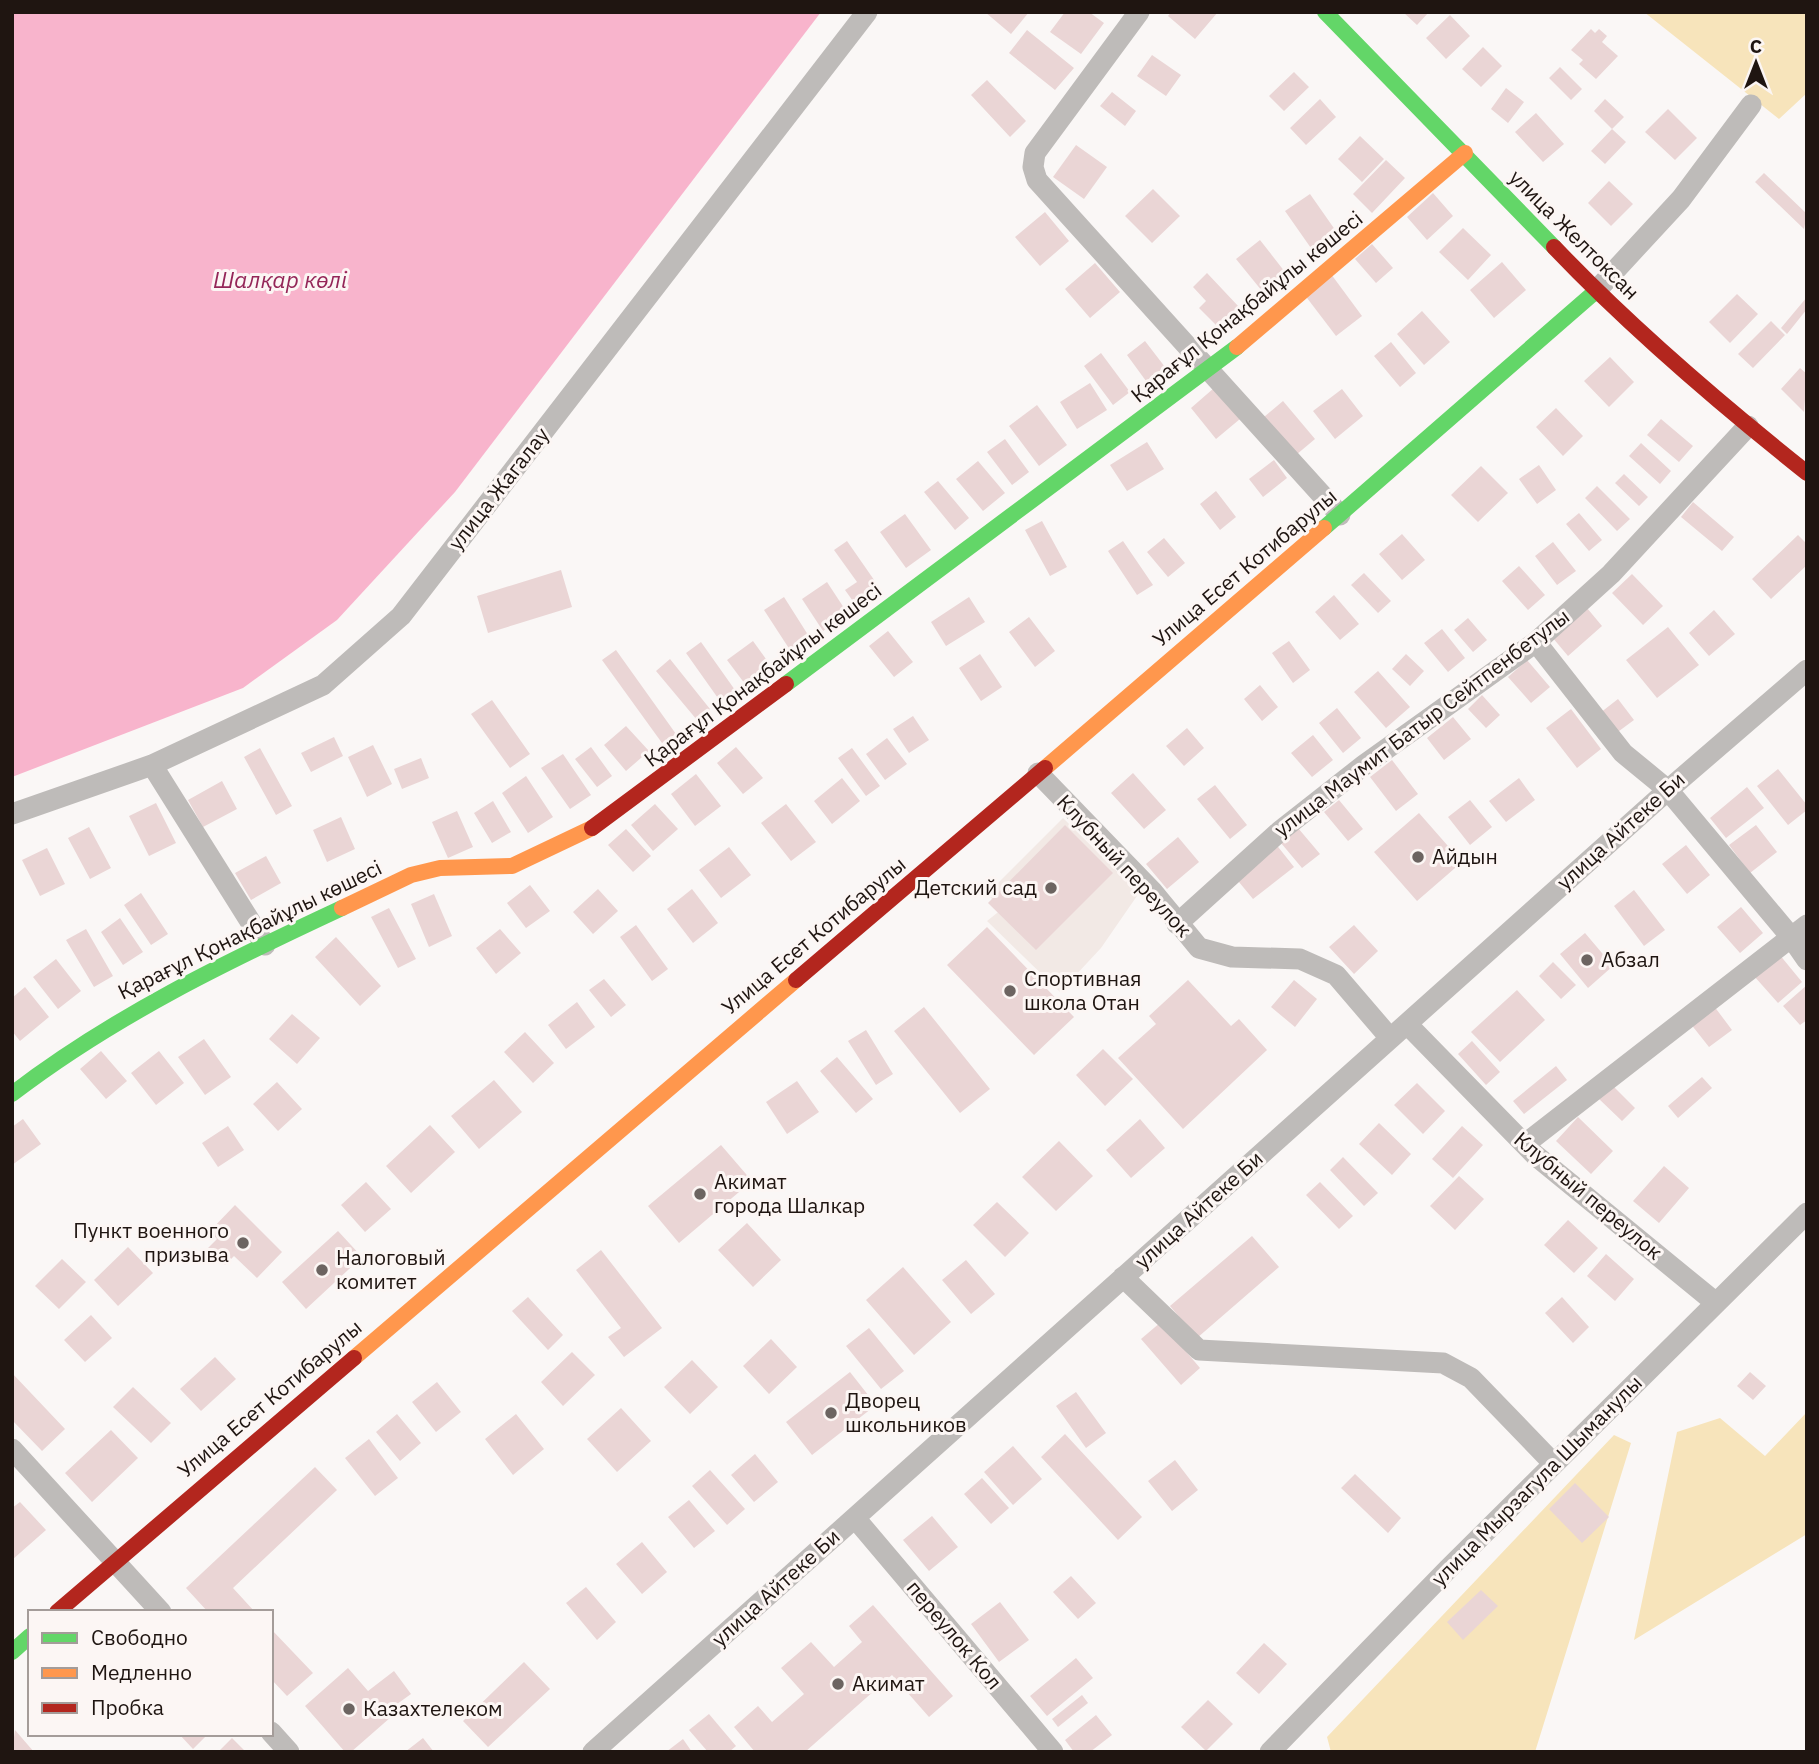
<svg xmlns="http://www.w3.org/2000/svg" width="1819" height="1764" font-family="'IBM Plex Sans',sans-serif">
  <rect width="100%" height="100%" fill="#faf7f6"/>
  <!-- built -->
  <path fill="#f2e9e5" d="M1063,818l76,75 -38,55 -41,44 -73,-71 15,-12 -15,-15z"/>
  <!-- green -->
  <path fill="#f7e4bb" d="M1644,12h163v81l-28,26z
    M1807,1412v122l-173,106 43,-208 43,-14 45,38z
    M1614,1435l17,8 -96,309h-204l-4,-15z"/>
  <!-- water -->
  <path fill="#f8b4cc" d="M12,12h809l-366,480 -118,128 -94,68 -231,89z"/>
  <!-- building -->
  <path fill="#ead5d5" d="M985,12h44l-18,22z
    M1065,12h24l15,11 -23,31 -31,-22z
    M1171,12h47l-23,27 -27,-23z
    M1403,12h26l-12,13z
    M1450,15l20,21 -24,23 -20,-21z
    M1591,29l4,4 4,-4 8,7 -5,6 16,14 -22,23 -17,-15 4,-4 -12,-10z
    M1027,30l47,38 -19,22 -46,-37z
    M1483,47l19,19 -21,21 -19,-18z
    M1152,55l29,20 -15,21 -29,-20z
    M1560,67l22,22 -11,11 -22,-22z
    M1294,72l15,15 -25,24 -15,-15z
    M987,80l39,41 -16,16 -39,-42z
    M1506,88l18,14 -16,21 -17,-14z
    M1112,92l24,19 -11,15 -25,-20z
    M1320,99l16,18 -30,28 -16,-17z
    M1605,99l19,18 -12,12 -18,-18z
    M1668,109l29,29 -22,22 -30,-28z
    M1536,113l28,31 -21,18 -28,-30z
    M1612,129l14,13 -21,22 -14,-13z
    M1360,136l24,23 -22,23 -24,-23z
    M1076,145l31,22 -23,32 -31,-22z
    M1386,160l19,18 -33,35 -19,-19z
    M1764,173l43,41 -3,15 -49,-47z
    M1609,181l24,23 -22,22 -23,-23z
    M1153,189l27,27 -28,27 -27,-27z
    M1433,193l20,23 -26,24 -20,-23z
    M1310,194l28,40 -25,17 -28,-40z
    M1045,212l24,29 -29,25 -25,-29z
    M1463,228l28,27 -23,25 -29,-28z
    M1260,240l25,32 -23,19 -26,-32z
    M1372,244l21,24 -17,15 -21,-24z
    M1502,262l24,28 -32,28 -24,-28z
    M1095,263l25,29 -30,26 -25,-29z
    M1207,273l32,34 -21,20 -19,-19 7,-7 -13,-14z
    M1331,274l31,42 -26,20 -32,-42z
    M1737,294l21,20 -28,29 -21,-21z
    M1807,297v12l-20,25 -6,-6z
    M1422,311l28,31 -26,23 -27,-31z
    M1771,321l14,14 -32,33 -15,-14z
    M1145,341l20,26 -19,14 -19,-26z
    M1391,342l25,31 -16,14 -26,-31z
    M1101,353l29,39 -17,13 -29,-39z
    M1610,357l24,25 -25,25 -25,-26z
    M1800,368l7,6 -3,38 -23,-23z
    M1090,383l17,27 -30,19 -17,-27z
    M1214,388l26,31 -24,20 -25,-31z
    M1342,389l21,27 -28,23 -22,-28z
    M1283,401l32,38 -19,16 -32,-38z
    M1037,405l30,40 -28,21 -30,-40z
    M1556,408l27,28 -20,20 -27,-29z
    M1661,419l32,27 -14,16 -32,-27z
    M1005,439l24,33 -17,13 -25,-33z
    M1147,442l17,27 -37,22 -17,-26z
    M1641,443l30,28 -11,13 -31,-28z
    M1274,460l13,18 -24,19 -14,-18z
    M978,461l27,32 -22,18 -27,-32z
    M1539,465l17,25 -19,14 -18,-25z
    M1481,466l27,27 -30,29 -27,-27z
    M1624,474l24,23 -9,9 -24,-23z
    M938,481l31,37 -14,12 -31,-38z
    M1597,486l33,33 -13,12 -32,-33z
    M1216,491l20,26 -16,13 -20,-26z
    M1693,502l41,35 -12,14 -41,-34z
    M1579,513l23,27 -13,11 -23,-27z
    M905,514l26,36 -25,18 -26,-36z
    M1042,521l25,46 -17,9 -25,-46z
    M1402,534l23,26 -23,20 -23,-26z
    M1798,535l9,9v21l-36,34 -19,-20z
    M1164,538l21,25 -17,14 -21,-25z
    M847,541l32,46 -24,17 -10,-14 12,-8 -23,-32z
    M1123,541l30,44 -16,10 -29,-44z
    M1553,542l23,29 -19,14 -22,-29z
    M1519,566l26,29 -17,15 -26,-29z
    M561,570l11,37 -84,26 -11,-37z
    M1364,573l27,28 -13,12 -27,-28z
    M1632,574l31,32 -20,19 -31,-32z
    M827,582l21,32 -25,17 -21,-32z
    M1334,595l25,29 -19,16 -25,-28z
    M784,597l26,41 -20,12 -26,-40z
    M969,597l16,25 -39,24 -15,-24z
    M1587,608l15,18 -34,30 -16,-19z
    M1714,610l21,24 -26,22 -20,-23z
    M1029,617l26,34 -20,16 -26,-35z
    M1468,618l19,22 -14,12 -19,-22z
    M1668,627l31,38 -42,33 -31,-38z
    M1442,629l23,29 -17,14 -24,-29z
    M888,631l25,31 -19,15 -25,-31z
    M753,641l21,29 -26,18 -21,-28z
    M1289,641l21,29 -17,13 -21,-30z
    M701,642l34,48 -15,11 -34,-48z
    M616,650l60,84 -14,9 -60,-83z
    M980,654l22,33 -21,14 -22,-33z
    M1406,654l18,17 -14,15 -18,-17z
    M670,659l40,50 -13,11 -41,-49z
    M1527,660l23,27 -19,16 -23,-26z
    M1378,671l32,36 -24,21 -32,-36z
    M1260,685l18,22 -16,14 -18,-22z
    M1482,695l18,20 -14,13 -18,-19z
    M1618,699l16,21 -19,14 -15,-21z
    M492,700l38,54 -20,14 -39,-54z
    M1337,708l24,30 -18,15 -24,-30z
    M1571,709l30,40 -24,19 -31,-40z
    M913,716l16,24 -20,13 -16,-24z
    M1453,717l18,22 -27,21 -17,-22z
    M626,726l23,25 -23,20 -22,-26z
    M1187,728l17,20 -20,18 -18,-20z
    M1313,735l20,25 -21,17 -21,-24z
    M334,737l9,19 -32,16 -10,-19z
    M887,738l20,26 -22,16 -19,-26z
    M373,745l19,39 -25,13 -19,-40z
    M591,747l21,29 -15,11 -22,-28z
    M736,747l27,31 -20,16 -26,-31z
    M260,748l32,58 -16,9 -32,-58z
    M852,748l28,38 -14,10 -28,-38z
    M563,754l28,41 -21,14 -29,-41z
    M421,758l8,20 -27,11 -8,-20z
    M1392,760l26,34 -22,17 -26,-34z
    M1778,769l29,36v5l-19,15 -31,-39z
    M1133,773l33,37 -22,19 -33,-36z
    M696,774l25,32 -26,20 -24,-32z
    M526,776l27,41 -25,16 -26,-40z
    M842,778l18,23 -28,23 -18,-23z
    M1519,778l16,22 -29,22 -17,-21z
    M222,781l15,28 -34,18 -15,-27z
    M1215,785l32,40 -17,14 -33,-40z
    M1747,787l17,21 -38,30 -16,-20z
    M1339,800l24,29 -15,12 -24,-29z
    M1470,800l22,27 -22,18 -22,-28z
    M493,801l18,31 -19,11 -18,-30z
    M156,803l20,40 -27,13 -20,-40z
    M655,804l23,25 -25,22 -22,-26z
    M786,804l30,38 -25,19 -30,-38z
    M457,811l16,36 -25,11 -16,-36z
    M1419,813l43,49 -45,39 -43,-49z
    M341,817l14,32 -28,13 -14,-32z
    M1065,825l48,48 -77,77 -48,-47z
    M1756,825l21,27 -27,21 -21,-28z
    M89,827l22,41 -21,11 -22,-41z
    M1298,828l22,26 -18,14 -21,-25z
    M626,829l25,27 -18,16 -25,-27z
    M1178,837l21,25 -32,27 -21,-25z
    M1275,843l19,24 -41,32 -19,-23z
    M1686,845l24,30 -23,19 -25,-30z
    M729,847l22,28 -30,23 -22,-28z
    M47,848l18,36 -25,12 -18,-36z
    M266,856l15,27 -30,17 -16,-27z
    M530,885l20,26 -24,17 -19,-25z
    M598,889l20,22 -25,23 -20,-22z
    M692,889l26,34 -25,20 -26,-34z
    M1634,890l31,40 -21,16 -30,-40z
    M141,893l27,41 -17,11 -27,-40z
    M434,894l18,42 -23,11 -18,-43z
    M1741,907l22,26 -23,20 -23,-26z
    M389,908l27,51 -18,9 -27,-51z
    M120,918l23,34 -20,13 -22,-33z
    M636,925l32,44 -16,12 -32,-44z
    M1354,925l24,26 -24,23 -25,-27z
    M987,927l87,90 -40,38 -87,-90z
    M86,929l27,47 -19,11 -28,-47z
    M500,929l21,24 -25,21 -20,-26z
    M1585,933l28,33 -25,22 -28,-34z
    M336,937l45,49 -21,20 -45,-49z
    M1779,954l23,28 -24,21 -24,-27z
    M56,959l25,32 -23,18 -25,-32z
    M1553,962l23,23 -15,14 -22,-23z
    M604,979l22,26 -15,12 -22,-27z
    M1188,980l43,46 8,-7 28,31 -84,79 -65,-71 38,-34 -7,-8z
    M1294,980l23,19 -22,28 -24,-20z
    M1807,985v35l-7,5 -17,-19z
    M25,987l24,30 -29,24 -8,-10v-33z
    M1517,990l28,30 -45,42 -29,-30z
    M577,1002l18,25 -29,22 -18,-24z
    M1714,1006l18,24 -23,17 -19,-24z
    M924,1007l66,82 -30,24 -66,-82z
    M292,1014l28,24 -23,26 -28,-25z
    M866,1030l27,44 -17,11 -28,-44z
    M525,1032l29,31 -21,20 -29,-31z
    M204,1039l27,38 -26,18 -27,-38z
    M1472,1041l28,31 -14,13 -28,-31z
    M1103,1049l30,30 -28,27 -29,-31z
    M101,1051l26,30 -21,18 -26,-30z
    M159,1051l25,32 -28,22 -25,-32z
    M837,1057l36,42 -17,14 -36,-42z
    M1556,1066l11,14 -43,34 -11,-13z
    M1702,1077l10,11 -34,30 -10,-12z
    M494,1080l28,32 -43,37 -28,-33z
    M797,1081l22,31 -32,22 -21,-32z
    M277,1082l25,27 -24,22 -25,-27z
    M1417,1083l28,28 -22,23 -29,-29z
    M1611,1084l24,24 -13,13 -24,-23z
    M1578,1117l35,34 -22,23 -35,-33z
    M23,1119l18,25 -29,21v-38z
    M1140,1119l25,29 -34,30 -25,-28z
    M1379,1123l32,31 -19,21 -33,-31z
    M430,1125l25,27 -44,41 -25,-27z
    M228,1126l16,24 -26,17 -16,-24z
    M1462,1126l21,19 -30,33 -21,-19z
    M1059,1141l34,35 -37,35 -34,-34z
    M721,1145l31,36 -73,62 -31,-37z
    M1343,1157l35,36 -14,13 -34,-36z
    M1664,1166l25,22 -30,35 -26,-22z
    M1459,1176l25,23 -29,31 -25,-24z
    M366,1182l25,27 -26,23 -24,-27z
    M1320,1182l33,34 -14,13 -33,-34z
    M997,1202l32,31 -24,24 -32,-32z
    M235,1205l47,47 -25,26 -23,-22 -9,9 -17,-17 9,-9 -7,-8z
    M1568,1220l30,28 -24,25 -30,-28z
    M747,1223l34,37 -28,27 -35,-37z
    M338,1231l24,26 -56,52 -24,-27z
    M1252,1236l27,31 -82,71 -27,-32z
    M128,1247l25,26 -35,33 -24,-26z
    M601,1250l61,78 -38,29 -16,-20 13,-9 -45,-58z
    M1606,1254l28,25 -19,22 -28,-25z
    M62,1259l24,23 -27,27 -24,-23z
    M966,1260l29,34 -24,20 -29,-34z
    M903,1267l48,55 -37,33 -48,-55z
    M528,1297l35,38 -15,15 -36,-39z
    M1562,1297l27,30 -16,16 -28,-30z
    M91,1315l21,23 -27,24 -21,-22z
    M1161,1322l39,46 -19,17 -40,-46z
    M869,1328l35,43 -23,18 -35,-43z
    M771,1339l26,28 -28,27 -26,-28z
    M572,1352l23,23 -32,31 -22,-24z
    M215,1357l21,22 -35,32 -21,-22z
    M692,1360l26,27 -28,27 -26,-27z
    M850,1372l26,33 -64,50 -26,-33z
    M1750,1372l16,14 -13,14 -16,-14z
    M12,1373l53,56 -23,22 -30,-31z
    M437,1382l24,30 -25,20 -24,-30z
    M133,1387l38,36 -20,20 -38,-36z
    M1076,1392l30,41 -20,15 -30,-42z
    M621,1408l30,33 -34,31 -30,-33z
    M397,1414l24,29 -21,18 -24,-29z
    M516,1414l28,35 -31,26 -28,-36z
    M111,1430l27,28 -46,44 -27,-29z
    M1065,1434l77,83 -24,23 -77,-83z
    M369,1439l29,39 -23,18 -30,-38z
    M1013,1446l29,33 -29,26 -29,-33z
    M755,1454l23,28 -24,20 -23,-27z
    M1175,1460l23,30 -26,21 -24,-30z
    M315,1467l22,23 -104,98 22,24h-47l-22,-24z
    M710,1470l35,39 -18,16 -35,-39z
    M1355,1474l46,44 -13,15 -47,-45z
    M982,1478l27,30 -18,16 -27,-30z
    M1575,1483l34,34 -27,26 -33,-34z
    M689,1500l26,31 -21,17 -26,-31z
    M20,1502l26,28 -34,30v-52z
    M932,1516l26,31 -29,24 -26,-31z
    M642,1542l25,30 -25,22 -26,-30z
    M1071,1576l25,27 -18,16 -25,-27z
    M586,1587l30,35 -19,18 -31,-37z
    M1481,1590l17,16 -35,34 -16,-18z
    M1000,1602l29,38 -30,22 -28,-38z
    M873,1605l80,91 -24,21 -37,-42 -87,77h-50l-21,-25 24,-21 14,16 32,-28 -23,-26 30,-26 23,25 28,-25 -13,-16z
    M271,1629l42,44 -26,23 -16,-17z
    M1264,1643l23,21 -28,30 -23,-21z
    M1076,1658l17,20 -46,38 -17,-20z
    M524,1662l26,27 -62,58 -25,-26z
    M348,1668l20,23 26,-20 17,23 -25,18 5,5 -40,35h-6l-40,-46z
    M1082,1695l6,8 -30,24 -6,-8z
    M1208,1700l25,24 -27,27 -25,-24z
    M709,1714l27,32 -7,6h-21l-19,-22z
    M1096,1715l16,20 -22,17h-16l-9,-12z
    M15,1730l19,22h-22z
    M179,1734h29l-15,15z
    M232,1738l14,14h-28z
    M423,1738l11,14h-29z
    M683,1739l9,13h-26z"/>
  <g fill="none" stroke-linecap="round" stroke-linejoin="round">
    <!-- street -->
    <path stroke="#bebbb9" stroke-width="21" d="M1139,12l-104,141 -2,14 4,13 303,335
      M1596,291l85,-92 70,-94
      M1536,642l87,111 45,37 123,147 16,23
      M152,765l113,180
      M1038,773l114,118 47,57 33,9 68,2 36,16 54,63
      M12,814l140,-49 171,-80 78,-69 466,-604
      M1177,924l103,-93 84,-66 172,-123 75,-68 137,-148
      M1407,1024l128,131 181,148
      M1525,1144l282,-219
      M1123,1277l76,73 244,13 28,15 83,86
      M12,1449l149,163
      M855,1518l198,234
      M271,1732l18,20
      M593,1752l1075,-962 139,-120
      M1270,1752l178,-183 359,-356"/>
    <!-- fast -->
    <path stroke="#63d668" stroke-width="16" d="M1325,12l229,235
      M1324,528l272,-237
      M786,684l451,-337
      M12,1094c102,-78 214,-132 330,-186
      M12,1652l18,-16"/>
    <!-- slow -->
    <path stroke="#ff974d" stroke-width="16" d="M1237,347l228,-194
      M1045,768l279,-240
      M342,908l69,-33 29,-7 72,-2 80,-38
      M354,1358l442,-378"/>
    <!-- jam -->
    <path stroke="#b3261e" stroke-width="16" d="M1554,247c78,82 165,156 253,226
      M592,828l194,-144
      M796,980l249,-212
      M57,1612l297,-254"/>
  </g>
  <!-- markers -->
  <g fill="#6c6461" stroke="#fcf6f4" stroke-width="2.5">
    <circle cx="1418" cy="857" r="7"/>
    <circle cx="1051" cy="888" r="7"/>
    <circle cx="1587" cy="960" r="7"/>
    <circle cx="1010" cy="991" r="7"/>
    <circle cx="700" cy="1194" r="7"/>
    <circle cx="243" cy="1243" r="7"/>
    <circle cx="322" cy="1270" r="7"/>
    <circle cx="831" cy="1413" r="7"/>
    <circle cx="838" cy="1684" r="7"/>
    <circle cx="349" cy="1709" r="7"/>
  </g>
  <g text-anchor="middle" stroke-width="6" stroke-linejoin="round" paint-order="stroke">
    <!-- street labels -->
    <g font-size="21" fill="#1f1511" stroke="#fcf6f4">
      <text transform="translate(1574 235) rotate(45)" y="7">улица Желтоксан</text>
      <text transform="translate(1247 307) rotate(-39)" y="7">Қарағұл Қонақбайұлы көшесі</text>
      <text transform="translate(499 489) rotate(-52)" y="7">улица Жагалау</text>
      <text transform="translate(1245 568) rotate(-40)" y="7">Улица Есет Котибарулы</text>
      <text transform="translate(763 675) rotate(-37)" y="7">Қарағұл Қонақбайұлы көшесі</text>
      <text transform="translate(1422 723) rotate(-37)" y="7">улица Маумит Батыр Сейтпенбетулы</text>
      <text transform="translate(1621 831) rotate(-42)" y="7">улица Айтеке Би</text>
      <text transform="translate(1124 866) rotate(47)" y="7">Клубный переулок</text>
      <text transform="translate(250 930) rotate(-26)" y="7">Қарағұл Қонақбайұлы көшесі</text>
      <text transform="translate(814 936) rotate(-40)" y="7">Улица Есет Котибарулы</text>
      <text transform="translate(1588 1196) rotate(40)" y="7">Клубный переулок</text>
      <text transform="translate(1199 1210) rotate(-42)" y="7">улица Айтеке Би</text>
      <text transform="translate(270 1399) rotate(-40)" y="7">Улица Есет Котибарулы</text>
      <text transform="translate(1537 1481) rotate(-45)" y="7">улица Мырзагула Шыманулы</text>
      <text transform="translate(776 1588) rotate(-42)" y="7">улица Айтеке Би</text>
      <text transform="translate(954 1635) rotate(50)" y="7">переулок Кол</text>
    </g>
    <!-- poi labels -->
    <g font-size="21" fill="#1f1511" stroke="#fcf6f4" text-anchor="start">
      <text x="1432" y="864">Айдын</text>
      <text x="1037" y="895" text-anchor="end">Детский сад</text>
      <text x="1601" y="967">Абзал</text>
      <text x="1024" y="986">Спортивная<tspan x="1024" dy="24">школа Отан</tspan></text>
      <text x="714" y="1189">Акимат<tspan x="714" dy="24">города Шалкар</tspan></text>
      <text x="229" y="1238" text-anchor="end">Пункт военного<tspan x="229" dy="24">призыва</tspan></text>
      <text x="336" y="1265">Налоговый<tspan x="336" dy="24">комитет</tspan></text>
      <text x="845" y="1408">Дворец<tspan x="845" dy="24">школьников</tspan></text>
      <text x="852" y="1691">Акимат</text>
      <text x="363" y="1716">Казахтелеком</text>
    </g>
    <!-- water labels -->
    <g font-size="23" font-style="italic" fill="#942658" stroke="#fcf6f4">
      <text x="280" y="288">Шалқар көлі</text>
    </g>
  </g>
  <!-- border -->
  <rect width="1819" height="1764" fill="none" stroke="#1f1511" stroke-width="28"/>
  <!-- legend -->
  <rect x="28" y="1610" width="245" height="126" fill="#fcf6f4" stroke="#a49c99" stroke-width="2"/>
  <rect x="42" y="1633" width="35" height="10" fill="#63d668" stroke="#a49c99" stroke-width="2"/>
  <text x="91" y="1645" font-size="21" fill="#1f1511">Свободно</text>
  <rect x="42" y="1668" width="35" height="10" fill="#ff974d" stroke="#a49c99" stroke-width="2"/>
  <text x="91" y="1680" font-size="21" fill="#1f1511">Медленно</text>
  <rect x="42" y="1703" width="35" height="10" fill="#b3261e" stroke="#a49c99" stroke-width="2"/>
  <text x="91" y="1715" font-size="21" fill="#1f1511">Пробка</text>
  <!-- north arrow -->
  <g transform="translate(1756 63)" stroke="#fcf6f4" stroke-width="5" paint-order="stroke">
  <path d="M0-5L12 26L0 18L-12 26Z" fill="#1f1511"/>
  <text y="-10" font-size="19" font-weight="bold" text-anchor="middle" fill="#1f1511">С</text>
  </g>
</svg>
